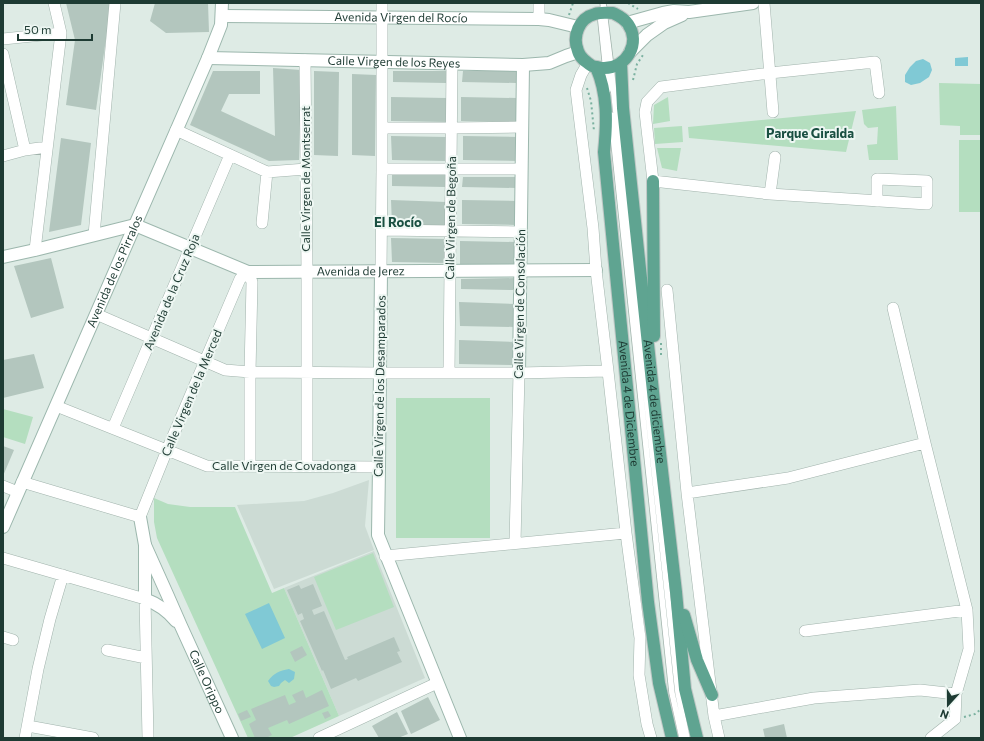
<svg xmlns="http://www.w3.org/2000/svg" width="984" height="741" font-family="Commissioner,sans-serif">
  <rect width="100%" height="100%" fill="#deebe5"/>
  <!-- built -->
  <path fill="#ccdbd4" d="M369,480l-4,46 9,24 -100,39 -37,-84 67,-4 29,-8z
    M374,551l51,127 -86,38 -55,-128z"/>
  <!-- green -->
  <path fill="#b4debf" d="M939,83l42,1v51h-21v-9l-20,-1z
    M668,97l2,24 -17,3 1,-19z
    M896,106l2,54h-29l-2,-15 10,-1 1,-17 -10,1 -4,-4 -2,-14z
    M856,111l-10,41 -157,-14 -1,-11z
    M682,126l1,16 -28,2 -1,-16z
    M959,140h22v72h-22z
    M657,148h24l-4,23 -15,-3z
    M396,398h94v140h-94z
    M3,409l30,8 -8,27 -22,-7z
    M154,498l14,6 22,3h45l37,86 12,-5 55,128 -49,22h-42l-91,-200 -3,-16z
    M373,553l21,54 -58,23 -22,-53z"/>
  <!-- water -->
  <path fill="#80c9d5" d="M968,57v9h-13v-8z
    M923,59l7,4 2,7 -3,7 -9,6 -9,2 -6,-3v-7l5,-8 6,-6z
    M269,603l16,35 -23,11 -17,-35z
    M289,669l6,3 -1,7 -5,4 -4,-3 -4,3 -2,3 -5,1 -3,-1 -3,-5c6,-8 11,-10 21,-12z"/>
  <!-- building -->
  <path fill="#b3c6be" d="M66,3h45l-15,107 -30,-5 9,-65z
    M155,3h53l1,29 -43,1 -16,-12z
    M273,68l28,2 -2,90 -30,1 -79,-36 23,-54h47v23h-31l-8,17 54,25z
    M314,71l25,1 -1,84 -24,-1z
    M393,71h54l-1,12 -53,-1z
    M463,71h54l-1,12 -54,-1z
    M352,74l24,1 -1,81 -23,-1z
    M391,97l56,1v24l-56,-1z
    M461,97l56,1v24l-56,-1z
    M391,136l56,1v24l-55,-1z
    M463,136l55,1v24l-55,-1z
    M61,138l30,5 -10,82 -32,7z
    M392,175h54l-1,12 -53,-1z
    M463,177h54l-1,11 -54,-1z
    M391,200l56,2v23h-55z
    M462,200l56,1 -1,24 -55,-1z
    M391,238l56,1v24l-55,-1z
    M460,241l56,1v24l-56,-1z
    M51,258l13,50 -33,10 -17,-52z
    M515,278l-1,12 -53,-1v-10z
    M459,302l56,2v23l-55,-1z
    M459,340l56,2v23l-56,-1z
    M34,354l10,34 -41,10v-38z
    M3,446l11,4 -11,26z
    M313,584l9,22 -10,4 2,5 10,-4 21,49 3,-1 -1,-2 47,-20 6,14 -3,1 5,10 -44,19 -2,-3 -25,11 -8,-19 -1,1 -22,-50 4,-2 -2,-6 -4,2 -11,-25 12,-5 2,4z
    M302,646l5,9 -12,7 -5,-10z
    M303,690l3,8 16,-8 7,16 -40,18 -2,-4 -19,8 4,7 -6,3h-11l-6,-14 7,-4 -5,-11 34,-14 4,10 7,-3 -4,-7z
    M428,697l12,23 -29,14 -10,-23z
    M247,710l4,7 -10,4 -3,-7z
    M328,711l3,5 -6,3 -3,-6z
    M397,712l11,22 -10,4h-19l-7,-12z
    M784,724l3,14h-22l-2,-9z"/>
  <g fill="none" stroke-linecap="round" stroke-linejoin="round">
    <defs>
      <path id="lane" d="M603,3l8,64 67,626 9,45
        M600,13l8,77
        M611,115l61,578 10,45"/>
      <path id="street" d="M539,3v16
        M764,3l9,109
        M3,39l58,-6
        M3,54l22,96
        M305,60l2,211v195
        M588,63l-7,12 -5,15 17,138 3,42 12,101 18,162 14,105 -1,37 8,49 4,14
        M382,128h70l70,-1
        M176,130l91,42 39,-3
        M3,156l22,-6 22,-3
        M382,169h139
        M770,194l5,-37
        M877,201v-22l50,2v23l-157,-10 -117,-13 -8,-69 2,-10 14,-15 109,-14 105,-11 4,31
        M262,223l5,-51
        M382,230l138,2
        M94,235l21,-232
        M35,250l26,-217 -7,-30
        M381,271l1,-102v-166
        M667,290l20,203 27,223 5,22
        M893,308l32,135 42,167
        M96,314l129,56 25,2 130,1h139l89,-2
        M449,373l3,-309
        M56,406l151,60 172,1
        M113,428l117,-273
        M22,482l118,35 27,-67 73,-171 8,-7 4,10 -2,90v94
        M3,486l15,6
        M687,493l101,-15 137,-35
        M515,543l4,-170
        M385,556l241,-23
        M3,558l142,41 3,139
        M805,631l162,-21 2,39 -13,45
        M3,637l10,3
        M107,650l39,8
        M714,716l100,-18 106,-8 36,4 -1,25 -24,19
        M28,726l65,12
        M25,738l13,-69 12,-50 13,-44
        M319,738l118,-55"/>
      <g id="secondary">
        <path id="s1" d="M222,16l317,3 10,1 29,7"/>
        <path d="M627,23l36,-10 11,-2 15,1 64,-9"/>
        <path d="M630,52l17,-17 17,-12 18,-8"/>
        <path id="s2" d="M208,58l315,7 26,-2 17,-7 12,-4"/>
        <path id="s3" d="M3,257l32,-7 100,-25 113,47 348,-2"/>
        <path d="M381,271l-2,196 -1,68 82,203"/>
        <path d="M519,373l4,-308"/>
        <path d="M140,517l5,28v54c13,5 22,11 31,22"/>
        <path id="s4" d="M3,527l205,-469 13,-33 1,-22"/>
        <path id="s5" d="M145,545l22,49 14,32 51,112"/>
      </g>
      <g id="primary">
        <path d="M613,13c6,3 11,5 15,11 13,19 -1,44 -24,44 -4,0 -8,-1 -12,-2 -6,-4 -12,-8 -14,-15 -6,-15 1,-33 17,-37 6,-2 12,-1 18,-1z"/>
        <path id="s6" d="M621,63l2,45 31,293 22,191 9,97 12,49"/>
        <path id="s7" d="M596,67c12,27 11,56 8,85l44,450 11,81 13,55"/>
        <path d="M653,181l1,155"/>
        <path d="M684,615l13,45 15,35"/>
      </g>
    </defs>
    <!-- lane casing -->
    <use href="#lane" stroke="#a1b3ac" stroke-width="7"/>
    <!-- street casing -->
    <use href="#street" stroke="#a1b3ac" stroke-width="12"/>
    <!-- secondary casing -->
    <use href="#secondary" stroke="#9cb7ad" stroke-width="14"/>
    <!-- primary casing -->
    <use href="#primary" stroke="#c0c8c6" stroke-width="14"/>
    <!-- path -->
    <path stroke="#7bb1a0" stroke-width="2" stroke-dasharray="2 3" stroke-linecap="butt" d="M628,3l10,6
      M569,15l4,-12
      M633,80l4,-16 6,-9
      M587,88l4,13 3,30
      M661,343v14
      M964,717l11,-3 6,-5"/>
    <!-- lane -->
    <use href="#lane" stroke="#fff" stroke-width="5.5"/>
    <!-- street -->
    <use href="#street" stroke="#fff" stroke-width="11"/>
    <!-- secondary -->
    <use href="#secondary" stroke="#fff" stroke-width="12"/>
    <!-- primary -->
    <use href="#primary" stroke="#5fa491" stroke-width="12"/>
  </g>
  <g text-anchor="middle" stroke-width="4" stroke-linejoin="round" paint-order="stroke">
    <!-- street labels -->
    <g font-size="12" fill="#1e3b33" stroke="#eef7f3">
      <text dy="4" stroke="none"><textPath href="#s1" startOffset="179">Avenida Virgen del Rocío</textPath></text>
      <text dy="4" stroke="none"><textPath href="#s2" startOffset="186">Calle Virgen de los Reyes</textPath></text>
      <text transform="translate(306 179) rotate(-90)" y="4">Calle Virgen de Montserrat</text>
      <text transform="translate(451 218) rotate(-89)" y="4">Calle Virgen de Begoña</text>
      <text dy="4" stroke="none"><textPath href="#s3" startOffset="371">Avenida de Jerez</textPath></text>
      <text dy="4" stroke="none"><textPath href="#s4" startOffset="279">Avenida de los Pirralos</textPath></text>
      <text transform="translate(172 292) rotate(-67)" y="4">Avenida de la Cruz Roja</text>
      <text transform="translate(520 304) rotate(-89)" y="4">Calle Virgen de Consolación</text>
      <text transform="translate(380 386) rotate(-89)" y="4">Calle Virgen de los Desamparados</text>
      <text transform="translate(192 393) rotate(-67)" y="4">Calle Virgen de la Merced</text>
      <text dy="4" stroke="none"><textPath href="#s6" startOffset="340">Avenida 4 de diciembre</textPath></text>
      <text dy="4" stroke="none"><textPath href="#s7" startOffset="339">Avenida 4 de Diciembre</textPath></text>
      <text x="284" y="470">Calle Virgen de Covadonga</text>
      <text dy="4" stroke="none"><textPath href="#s5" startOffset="150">Calle Orippo</textPath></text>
    </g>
    <!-- neighbourhood labels -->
    <g font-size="13" font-weight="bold" fill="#194f41" stroke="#eef7f3">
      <text x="810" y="138">Parque Giralda</text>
      <text x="398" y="227">El Rocío</text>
    </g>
  </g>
  <!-- border -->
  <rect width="984" height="741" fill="none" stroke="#1e3b33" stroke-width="8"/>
  <!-- north arrow -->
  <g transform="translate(948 705) rotate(201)" stroke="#eef7f3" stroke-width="3" paint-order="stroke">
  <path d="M0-3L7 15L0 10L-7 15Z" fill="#1e3b33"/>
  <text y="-6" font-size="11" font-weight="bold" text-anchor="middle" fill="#1e3b33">N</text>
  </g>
  <!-- scale -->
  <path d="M18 34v6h74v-6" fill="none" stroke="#1e3b33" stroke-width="2"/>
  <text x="24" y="34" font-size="12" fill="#1e3b33" stroke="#eef7f3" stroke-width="3" paint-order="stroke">50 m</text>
</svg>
